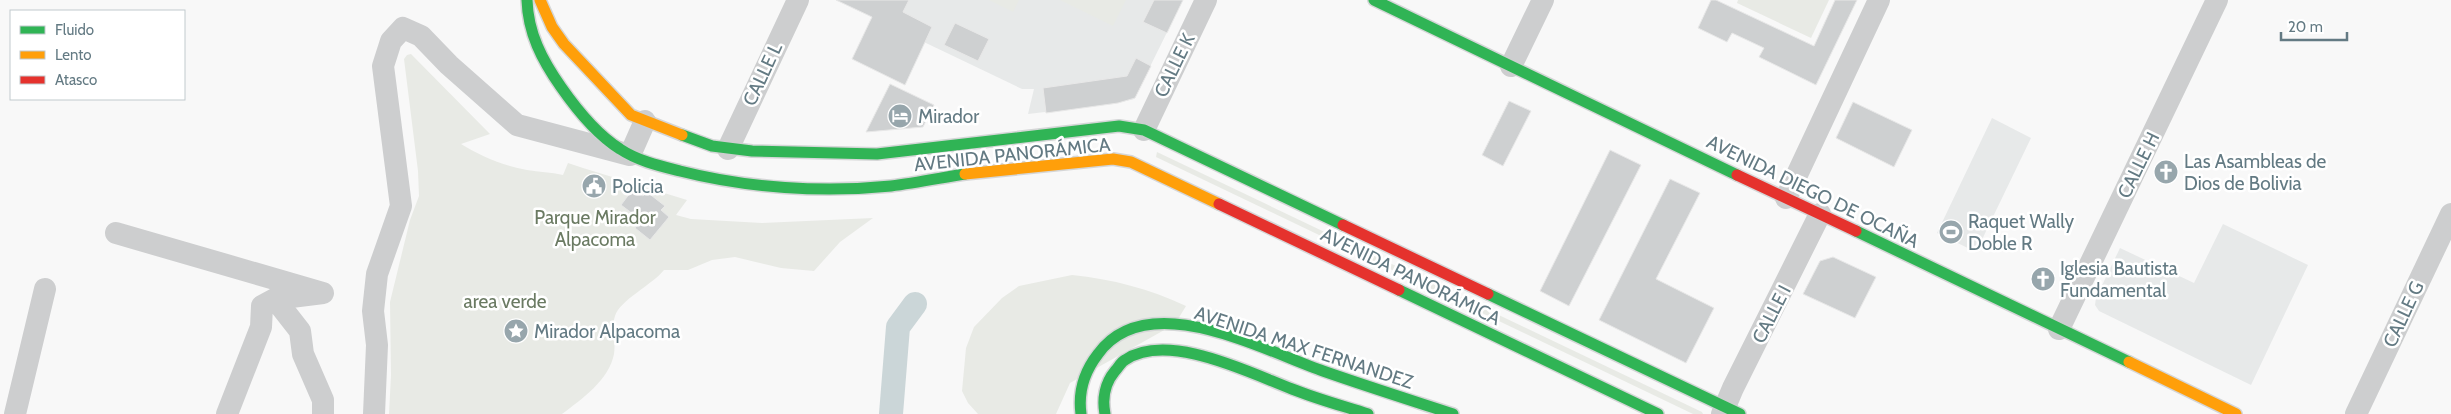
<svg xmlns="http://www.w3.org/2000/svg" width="2451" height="414" font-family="Cabin,sans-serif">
  <rect width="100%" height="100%" fill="#f8f8f8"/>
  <!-- built -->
  <path fill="#e7e9e9" d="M836,0h347l-49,99 -21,5 -85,10 6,-25h-12z
    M1992,118l39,20 -55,114 -39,-19z
    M2223,224l85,41 -57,120 -152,-74 -4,-6 1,-7 24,-50 74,35z"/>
  <!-- green -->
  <path fill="#e8eae5" d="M989,0h30l-6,12z
    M1060,0h66l-13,26z
    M1738,0h91l-18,38 -74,-35z
    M411,54l79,80 -29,10c19,12 43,22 66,26 12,2 24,2 36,5l5,-12 15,5 104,32 -11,15 15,4 71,4 111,-5 -33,24 -26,29 -33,-3 -46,-11 -23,3 -24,10h-24c-12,15 -44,30 -49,46 -4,12 1,26 -1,38 -5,26 -32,45 -52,60h-173l2,-39 -1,-73 20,-82 9,-24 -1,-25 -14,-112 3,-4z
    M1157,152l545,260 1,2h-10l-537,-257z
    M1072,275c40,4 78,14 114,31l-11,18 -105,59 -14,31h-78l-10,-11 -6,-12 4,-43 8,-21 28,-29 17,-12z"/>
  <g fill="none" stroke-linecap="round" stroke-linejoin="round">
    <!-- canal -->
    <path stroke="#cbd6d8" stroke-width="24" d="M891,414l7,-87 17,-23"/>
  </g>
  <!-- building -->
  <path fill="#ced0d1" stroke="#e8e8e8" d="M836,0h73l-6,12 29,15 -27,58 -53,-26 20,-42z
    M1154,0h29l-16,33 -24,-11z
    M1711,0h5l98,46 21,-46h22l-41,85 -57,-28 5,-9 -32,-15 -5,9 -29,-14z
    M955,23l34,16 -11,22 -34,-16z
    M1136,58l15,8 -16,32 -17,5 -72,10 -3,-25 84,-12z
    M890,84l44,21 -11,22 -57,5z
    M1509,101l22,10 -28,55 -21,-11z
    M1853,102l59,28 -18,37 -58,-29z
    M1610,150l31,15 -72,141 -29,-15z
    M1670,179l30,14 -44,86 58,29 -28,55 -87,-43z
    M633,189l10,7 4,-4 18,14 -4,4 8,7 -19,23 -15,-12 6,-8 -20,-15z
    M1833,257l43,20 -21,41 -52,-24 17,-33z"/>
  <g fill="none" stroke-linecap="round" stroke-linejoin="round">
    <defs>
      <path id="fast" d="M527,0c1,33 15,60 34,87 16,23 35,47 59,62 18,12 40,17 60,22 67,17 142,22 211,15 25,-3 49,-8 74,-12
        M1374,0l363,175
        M682,135l30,11 40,5 125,3 242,-28 25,4 199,95
        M1856,231l273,131
        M1399,290l259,124
        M1488,294l252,120
        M1081,414c-3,-22 3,-42 17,-60 49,-68 165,-4 225,17 43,15 87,29 130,43
        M1105,414c-3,-15 0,-31 10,-43 3,-3 6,-9 10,-11 43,-29 125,13 167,29 25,10 51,17 76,25"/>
      <path id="slow" d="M540,0l12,27 12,17 67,71 51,20
        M965,174l148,-15 18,3 88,42
        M2129,362l107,52"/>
      <path id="jam" d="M1737,175l119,56
        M1219,204l180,86
        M1343,225l145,69"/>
    </defs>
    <!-- fast casing -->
    <use href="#fast" stroke="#d5d6d7" stroke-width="14"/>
    <!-- slow casing -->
    <use href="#slow" stroke="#d5d6d7" stroke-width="14"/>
    <!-- jam casing -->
    <use href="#jam" stroke="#d5d6d7" stroke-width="14"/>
    <!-- street -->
    <path stroke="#cdcecf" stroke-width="22" d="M1511,66l32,-66
      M1144,130l62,-130
      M728,149l70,-149
      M1786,198l93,-198
      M116,233l207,60 -48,6
      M2059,329l158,-329
      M15,414l30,-125
      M227,414l34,-87 1,-21 13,-7 25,32 3,23 20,46v14
      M374,414l3,-69 -4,-34 4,-37 24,-68 -18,-140 8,-25 12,-13 18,8 28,29 68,60 113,30 15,-34
      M1722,414l11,-26 87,-174
      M2356,414l95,-200"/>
    <!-- fast -->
    <use href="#fast" stroke="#30b455" stroke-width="11"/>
    <!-- slow -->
    <use href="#slow" stroke="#ff9f0a" stroke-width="11"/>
    <!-- jam -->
    <use href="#jam" stroke="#e5322d" stroke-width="11"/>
  </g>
  <!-- icons -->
  <defs>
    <symbol id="hotel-disc" viewBox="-11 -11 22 22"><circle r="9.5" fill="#97a6ac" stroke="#fff"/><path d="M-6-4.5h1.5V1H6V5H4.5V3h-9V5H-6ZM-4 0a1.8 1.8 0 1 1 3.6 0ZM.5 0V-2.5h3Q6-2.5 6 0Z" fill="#fff"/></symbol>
    <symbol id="church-disc" viewBox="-11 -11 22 22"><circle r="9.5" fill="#97a6ac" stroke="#fff"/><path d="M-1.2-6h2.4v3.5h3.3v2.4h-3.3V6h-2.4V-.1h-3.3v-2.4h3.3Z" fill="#fff"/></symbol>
    <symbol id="civic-disc" viewBox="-11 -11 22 22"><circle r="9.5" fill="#97a6ac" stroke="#fff"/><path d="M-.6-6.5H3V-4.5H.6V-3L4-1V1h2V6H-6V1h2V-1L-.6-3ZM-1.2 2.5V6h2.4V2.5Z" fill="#fff"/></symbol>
    <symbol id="stadium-disc" viewBox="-11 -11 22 22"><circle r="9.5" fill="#97a6ac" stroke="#fff"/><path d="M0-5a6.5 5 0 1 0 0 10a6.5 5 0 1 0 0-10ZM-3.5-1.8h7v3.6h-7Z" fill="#fff"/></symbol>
    <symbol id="sight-disc" viewBox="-11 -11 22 22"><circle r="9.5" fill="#97a6ac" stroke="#fff"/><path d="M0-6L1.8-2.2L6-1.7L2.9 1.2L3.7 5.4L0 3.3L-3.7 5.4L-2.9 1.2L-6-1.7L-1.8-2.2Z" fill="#fff"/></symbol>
  </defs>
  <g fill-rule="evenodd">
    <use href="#hotel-disc" x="886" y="102" width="28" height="28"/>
    <use href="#church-disc" x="2152" y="158" width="28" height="28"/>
    <use href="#civic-disc" x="580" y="172" width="28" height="28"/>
    <use href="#stadium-disc" x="1937" y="218" width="28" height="28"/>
    <use href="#church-disc" x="2029" y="265" width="28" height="28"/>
    <use href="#sight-disc" x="502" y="317" width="28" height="28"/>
  </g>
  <g text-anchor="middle" stroke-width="5" stroke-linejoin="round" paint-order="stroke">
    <!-- street labels -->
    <g font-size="19" fill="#637a83" stroke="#fff">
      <text transform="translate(1174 65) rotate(-64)" y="7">CALLE K</text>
      <text transform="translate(762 74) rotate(-65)" y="7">CALLE L</text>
      <text transform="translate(1012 154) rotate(-6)" y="7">AVENIDA PANORÁMICA</text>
      <text transform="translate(2138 165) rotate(-64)" y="7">CALLE H</text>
      <text transform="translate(1813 191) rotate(26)" y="7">AVENIDA DIEGO DE OCAÑA</text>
      <text transform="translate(1411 276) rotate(26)" y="7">AVENIDA PANORÁMICA</text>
      <text transform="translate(1771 314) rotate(-63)" y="7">CALLE I</text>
      <text transform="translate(2403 314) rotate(-65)" y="7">CALLE G</text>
      <text transform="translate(1304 347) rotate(18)" y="7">AVENIDA MAX FERNANDEZ</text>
    </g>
    <!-- poi labels -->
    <g font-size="19" fill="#637a83" stroke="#fff" text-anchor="start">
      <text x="918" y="123">Mirador</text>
      <text x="2184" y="168">Las Asambleas de<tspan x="2184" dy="22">Dios de Bolivia</tspan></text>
      <text x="612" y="193">Policia</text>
      <text x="1968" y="228">Raquet Wally<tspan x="1968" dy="22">Doble R</tspan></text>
      <text x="2060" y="275">Iglesia Bautista<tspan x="2060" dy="22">Fundamental</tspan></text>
      <text x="534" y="338">Mirador Alpacoma</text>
    </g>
    <!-- park labels -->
    <g font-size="19" fill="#6a7a62" stroke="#fff">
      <text x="595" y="224">Parque Mirador<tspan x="595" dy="22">Alpacoma</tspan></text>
      <text x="505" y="308">area verde</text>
    </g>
  </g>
  <!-- legend -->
  <rect x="10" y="10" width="175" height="90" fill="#ffffff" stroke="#c1cacd"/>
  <rect x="20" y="26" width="25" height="8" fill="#30b455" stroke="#c1cacd"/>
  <text x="55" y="35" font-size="15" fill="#637a83">Fluido</text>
  <rect x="20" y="51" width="25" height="8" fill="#ff9f0a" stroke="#c1cacd"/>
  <text x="55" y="60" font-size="15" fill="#637a83">Lento</text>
  <rect x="20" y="76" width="25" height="8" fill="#e5322d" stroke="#c1cacd"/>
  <text x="55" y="85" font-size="15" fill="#637a83">Atasco</text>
  <!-- scale -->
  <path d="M2281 32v8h66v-8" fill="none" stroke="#637a83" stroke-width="2.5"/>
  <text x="2288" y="32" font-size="15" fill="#637a83" stroke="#ffffff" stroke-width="4" paint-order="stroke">20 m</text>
</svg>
